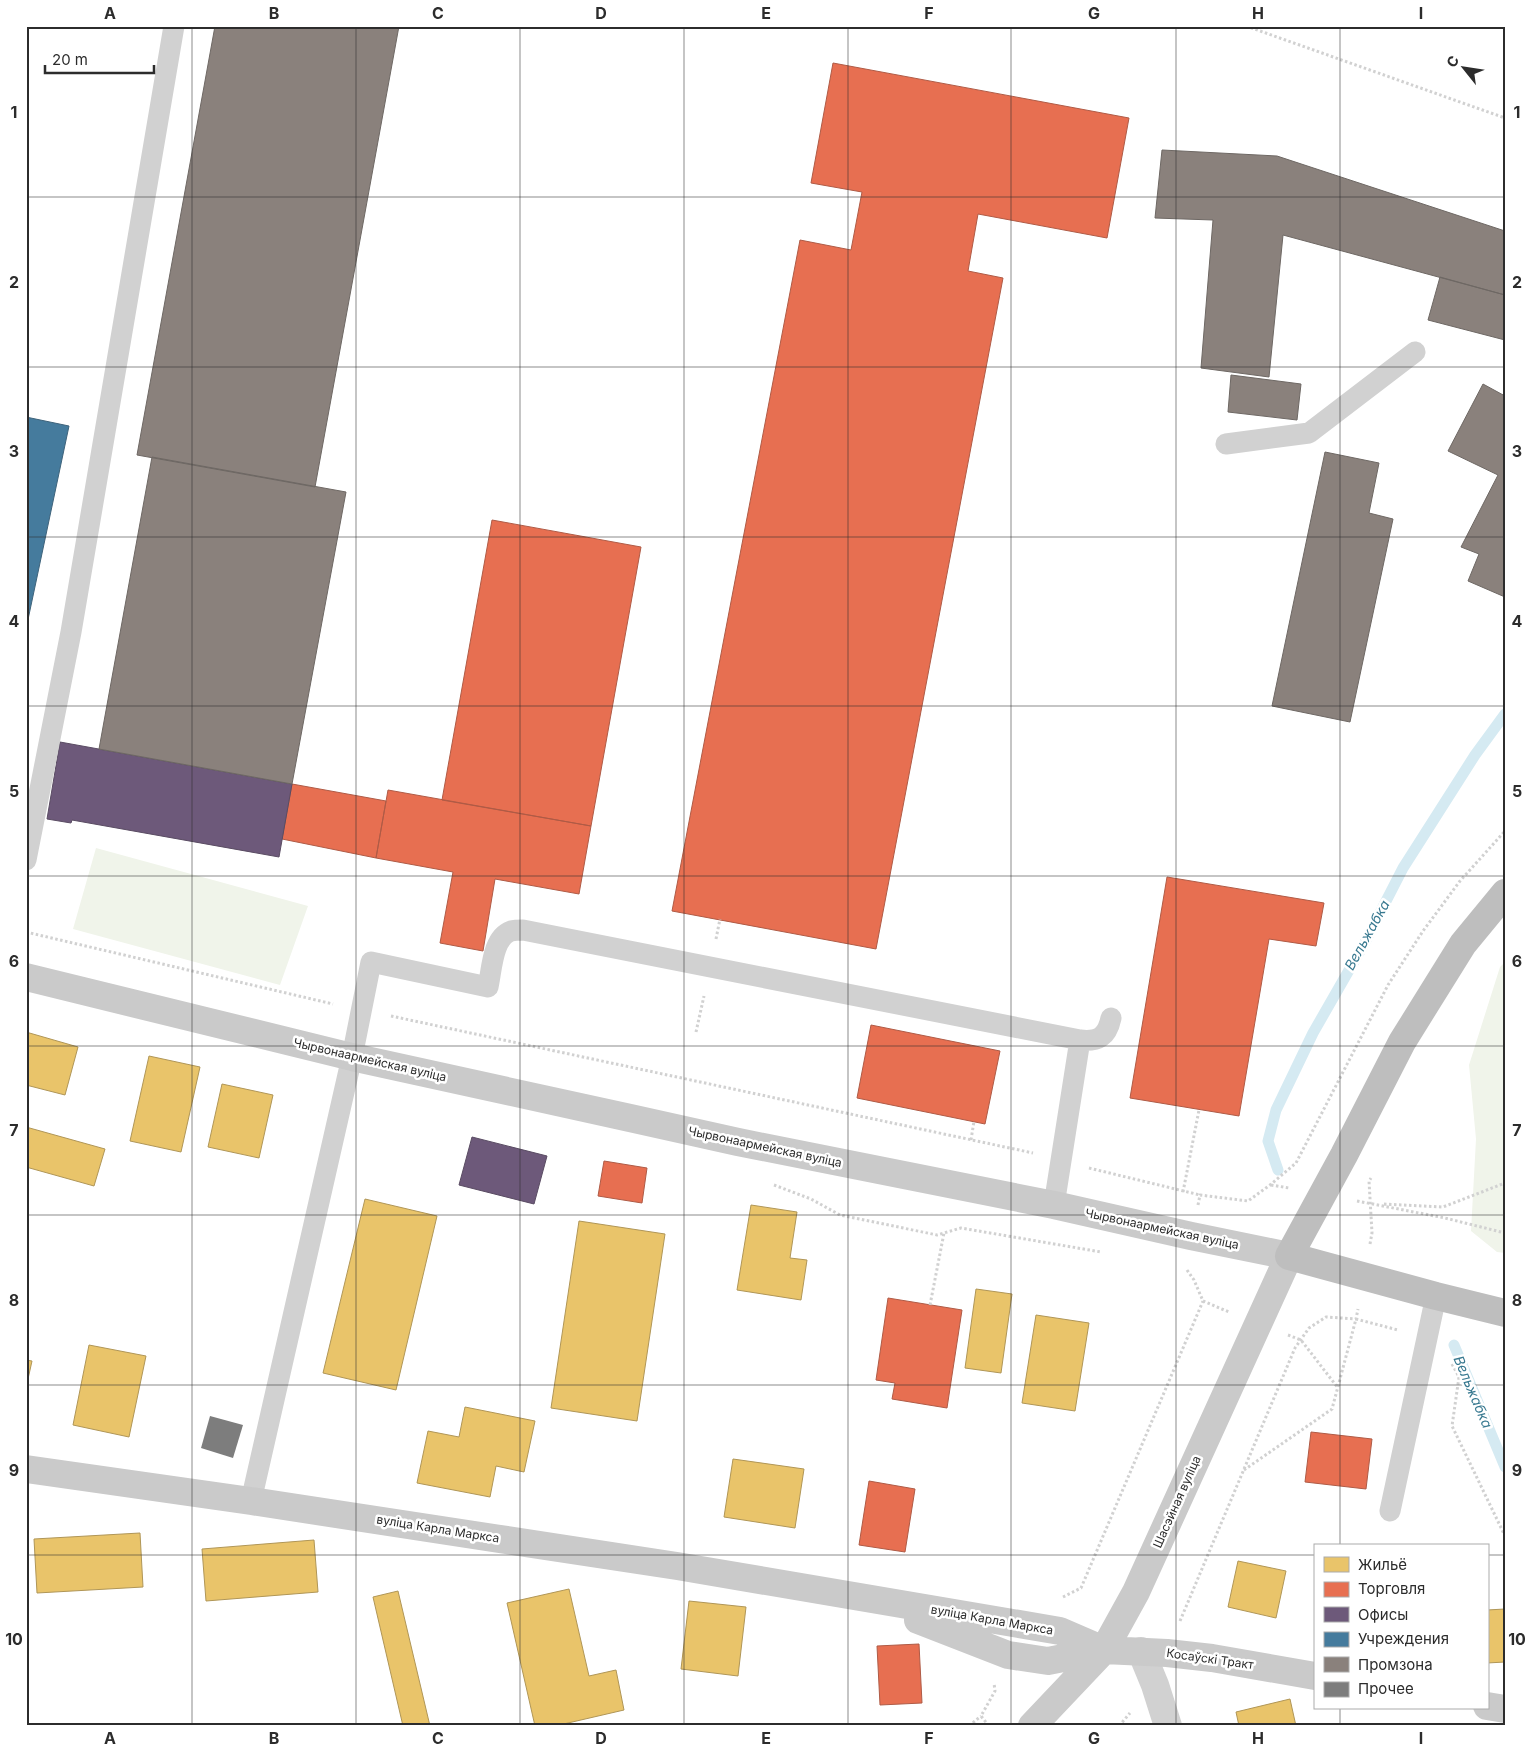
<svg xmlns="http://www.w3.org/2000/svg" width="1531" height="1752" font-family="Inter,sans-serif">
  <rect width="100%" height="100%" fill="#fff"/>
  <!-- green -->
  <path fill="#f0f4ea" d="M96,848l212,58 -28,79 -207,-56z
    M1505,962v291l-8,-1 -26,-21 5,-92 -7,-74 31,-98z"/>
  <!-- homes -->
  <path fill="#e9c46a" stroke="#b09657" d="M26,1032l52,15 -13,48 -39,-10z
    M149,1056l51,11 -19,85 -51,-11z
    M222,1084l51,11 -14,63 -51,-11z
    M26,1127l79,22 -11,37 -68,-19z
    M365,1199l72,17 -41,174 -73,-17z
    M751,1205l46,7 -7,46 17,2 -6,40 -64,-10z
    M579,1221l86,13 -28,187 -86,-13z
    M976,1289l36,5 -11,79 -36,-5z
    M1036,1315l53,8 -14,88 -53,-8z
    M89,1345l57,11 -17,81 -56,-12z
    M26,1360l6,1 -6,27z
    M465,1407l70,14 -11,51 -28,-6 -6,31 -73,-14 11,-52 31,6z
    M733,1459l71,10 -9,59 -71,-11z
    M140,1533l3,54 -106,6 -3,-54z
    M314,1540l4,52 -112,9 -4,-52z
    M1238,1561l48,10 -10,47 -48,-11z
    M569,1589l20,87 27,-6 8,40 -69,16h-20l-28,-123z
    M398,1591l32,135h-27l-30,-129z
    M689,1601l57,6 -8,69 -57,-7z
    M1505,1609v53l-18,1v-53z
    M1290,1699l6,27h-57l-3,-14z"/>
  <!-- shops -->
  <path fill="#e76f51" stroke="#af5b46" d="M833,63l296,55 -22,120 -129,-24 -10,57 35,7 -127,671 -204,-38 128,-671 51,10 11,-58 -51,-9z
    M492,520l149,27 -50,279 -149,-26z
    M292,784l94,17 -10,57 -94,-19z
    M388,790l203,36 -12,68 -84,-15 -12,72 -43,-8 13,-71 -77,-14z
    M1167,877l157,26 -8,43 -47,-7 -30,177 -109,-18z
    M871,1025l129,26 -15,73 -128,-26z
    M604,1161l43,7 -5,35 -44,-7z
    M888,1298l74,12 -15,98 -55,-9 3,-16 -19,-3z
    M1311,1432l61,7 -6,50 -61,-7z
    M869,1481l46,8 -10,63 -46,-7z
    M919,1644l3,59 -42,2 -3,-59z"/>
  <!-- offices -->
  <path fill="#6d597a" stroke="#5a4c63" d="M60,742l232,42 -13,73 -207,-37 -1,3 -24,-4z
    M472,1137l75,19 -13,48 -75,-19z"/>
  <!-- public -->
  <path fill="#457b9d" stroke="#3e637b" d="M26,417l43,9 -43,203z"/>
  <!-- industry -->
  <path fill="#8a817c" stroke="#6e6864" d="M215,26h184l-84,461 -178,-32z
    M1162,150l115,6 228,75v64l-222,-60 -14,142 -68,-9 12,-148 -58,-2z
    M1440,277l65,18v45l-77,-20z
    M1231,375l70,9 -4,36 -69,-8z
    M1483,384l22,12v201l-37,-16 11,-27 -18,-7 37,-72 -50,-24z
    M1325,452l54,11 -10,50 24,6 -43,203 -78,-16z
    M152,457l194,35 -54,292 -193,-35z"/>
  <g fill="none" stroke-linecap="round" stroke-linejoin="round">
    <!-- stream -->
    <path stroke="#d5eaf2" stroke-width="11" d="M1278,1170l-10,-29 8,-31 37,-77 51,-89 39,-76 72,-113 30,-41
      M1454,1345l51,122"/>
  </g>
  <!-- building -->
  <path fill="#7d7d7d" d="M210,1416l33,9 -10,33 -32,-10z"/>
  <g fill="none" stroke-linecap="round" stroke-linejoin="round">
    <!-- path -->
    <path stroke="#d1d1d1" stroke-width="3" stroke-dasharray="2.5 2.5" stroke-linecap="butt" d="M1246,26l259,92
      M26,932l307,72
      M716,939l4,-20
      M391,1016l642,137
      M696,1032l8,-36
      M971,1140l3,-19
      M1089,1168l111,27
      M774,1185l37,14 29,16 97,20 24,-7 140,24
      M1271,1185l18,3
      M1183,1192l16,-82
      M1357,1201l88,17 60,15
      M1384,1204l59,3 62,-24
      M1198,1205l2,-10 48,6 22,-16 26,-22 92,-178 35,-54 37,-50 45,-50
      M1370,1244l2,-11 -3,-52 2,-3
      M1187,1270l7,10 9,21 26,11
      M930,1305l14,-72
      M1288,1335l13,5 37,48
      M1452,1364l7,13 -7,49 53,110
      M1244,1470l88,-61 24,-90 42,11
      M1063,1597l18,-9 122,-287
      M1180,1621l115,-273 14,-20 17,-11 30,2 2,-10
      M969,1726l12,-10
      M989,1726l-8,-10 14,-25 -1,-8
      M1119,1726l11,-13"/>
    <!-- lane -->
    <path stroke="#d1d1d1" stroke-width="21" d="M1226,444l83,-11 106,-81
      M26,860l45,-228 103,-606
      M1054,1205l26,-165
      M251,1501l101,-444 19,-95 117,25c4,-17 4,-49 23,-56 4,-1 8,-1 12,-1l557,110c18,2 27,-3 31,-22
      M1390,1511l46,-215"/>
    <!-- street -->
    <path stroke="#d1d1d1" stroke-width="28" d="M1141,1651l14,34 13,41"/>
    <!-- secondary -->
    <path stroke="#cacaca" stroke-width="28" d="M26,977l326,80 278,61 108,24 316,63 137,31 98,20 -153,336 -32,58 -72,76
      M26,1469l225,32 426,65 383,65 44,19
      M918,1620l90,35 40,6 56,-11 63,3 45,5 103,18
      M1487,1706l18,3"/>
    <!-- highway -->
    <path stroke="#bebebe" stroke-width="28" d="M1505,893l-42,51 -61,98 -58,113 -55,101 147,40 69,17"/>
  </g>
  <!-- grid -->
  <path fill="none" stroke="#2c2c2c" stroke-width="1" stroke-opacity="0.55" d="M192,26v1700M356,26v1700M520,26v1700M684,26v1700M848,26v1700M1011,26v1700M1176,26v1700M1340,26v1520M26,197h1479M26,367h1479M26,537h1479M26,706h1479M26,876h1479M26,1046h1479M26,1215h1479M26,1385h1479M26,1555h1289M1487,1555h18M1340,1708v18"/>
  <g text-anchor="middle" stroke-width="5" stroke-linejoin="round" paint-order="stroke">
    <!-- street labels -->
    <g font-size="12" fill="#2c2c2c" stroke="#fff">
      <text transform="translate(370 1060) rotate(13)" y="4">Чырвонаармейская вуліца</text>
      <text transform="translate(765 1147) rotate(12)" y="4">Чырвонаармейская вуліца</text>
      <text transform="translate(1162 1229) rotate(12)" y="4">Чырвонаармейская вуліца</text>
      <text transform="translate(1177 1502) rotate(-66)" y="4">Шасэйная вуліца</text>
      <text transform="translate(438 1529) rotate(9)" y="4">вуліца Карла Маркса</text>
      <text transform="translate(992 1620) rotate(10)" y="4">вуліца Карла Маркса</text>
      <text transform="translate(1210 1659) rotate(8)" y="4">Косаўскі Тракт</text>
    </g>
    <!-- water labels -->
    <g font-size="14" font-style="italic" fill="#387990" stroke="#fff">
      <text transform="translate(1367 935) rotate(-61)" y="5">Вельжабка</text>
      <text transform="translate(1473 1392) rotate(67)" y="5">Вельжабка</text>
    </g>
  </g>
  <!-- border -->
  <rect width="1531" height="1752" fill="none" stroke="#ffffff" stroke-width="55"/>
  <!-- legend -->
  <rect x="1314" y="1544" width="175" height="165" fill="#ffffff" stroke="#ababab"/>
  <rect x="1324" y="1557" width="25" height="15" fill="#e9c46a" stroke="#ababab"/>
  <text x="1358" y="1570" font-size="15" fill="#2c2c2c">Жильё</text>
  <rect x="1324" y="1582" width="25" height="15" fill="#e76f51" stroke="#ababab"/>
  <text x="1358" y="1594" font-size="15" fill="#2c2c2c">Торговля</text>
  <rect x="1324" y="1607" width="25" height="15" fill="#6d597a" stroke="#ababab"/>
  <text x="1358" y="1620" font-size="15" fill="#2c2c2c">Офисы</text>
  <rect x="1324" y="1632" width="25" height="15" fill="#457b9d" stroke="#ababab"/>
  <text x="1358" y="1644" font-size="15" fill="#2c2c2c">Учреждения</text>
  <rect x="1324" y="1657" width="25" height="15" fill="#8a817c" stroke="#ababab"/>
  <text x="1358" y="1670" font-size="15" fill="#2c2c2c">Промзона</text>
  <rect x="1324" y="1682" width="25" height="15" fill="#7d7d7d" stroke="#ababab"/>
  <text x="1358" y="1694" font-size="15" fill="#2c2c2c">Прочее</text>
  <!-- north arrow -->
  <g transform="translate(1464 68) rotate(300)" stroke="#ffffff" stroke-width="4" paint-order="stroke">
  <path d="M0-4L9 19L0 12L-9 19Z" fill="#2c2c2c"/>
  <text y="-8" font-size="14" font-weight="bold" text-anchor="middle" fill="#2c2c2c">С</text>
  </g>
  <!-- scale -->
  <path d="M45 65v8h109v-8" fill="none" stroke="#2c2c2c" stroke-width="2.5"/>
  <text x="52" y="65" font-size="15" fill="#2c2c2c" stroke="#ffffff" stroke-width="4" paint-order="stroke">20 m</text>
  <rect x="28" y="28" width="1476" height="1696" fill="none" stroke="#2c2c2c" stroke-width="2"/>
  <g font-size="16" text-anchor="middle" font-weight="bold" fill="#2c2c2c">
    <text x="110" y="19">A</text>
    <text x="274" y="19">B</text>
    <text x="438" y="19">C</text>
    <text x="601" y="19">D</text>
    <text x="766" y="19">E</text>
    <text x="929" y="19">F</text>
    <text x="1094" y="19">G</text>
    <text x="1258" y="19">H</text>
    <text x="1421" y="19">I</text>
    <text x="14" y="118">1</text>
    <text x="1517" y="118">1</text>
    <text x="14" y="288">2</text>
    <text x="1517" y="288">2</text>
    <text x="14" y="457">3</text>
    <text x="1517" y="457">3</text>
    <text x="14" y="627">4</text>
    <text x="1517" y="627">4</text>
    <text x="14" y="797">5</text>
    <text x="1517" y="797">5</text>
    <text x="14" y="967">6</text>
    <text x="1517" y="967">6</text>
    <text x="14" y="1136">7</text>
    <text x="1517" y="1136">7</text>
    <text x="14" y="1306">8</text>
    <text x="1517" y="1306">8</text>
    <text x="14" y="1476">9</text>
    <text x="1517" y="1476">9</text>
    <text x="14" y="1645">10</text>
    <text x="1517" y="1645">10</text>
    <text x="110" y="1744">A</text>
    <text x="274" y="1744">B</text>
    <text x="438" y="1744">C</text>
    <text x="601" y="1744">D</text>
    <text x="766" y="1744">E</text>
    <text x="929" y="1744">F</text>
    <text x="1094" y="1744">G</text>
    <text x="1258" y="1744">H</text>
    <text x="1421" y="1744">I</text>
  </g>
</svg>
